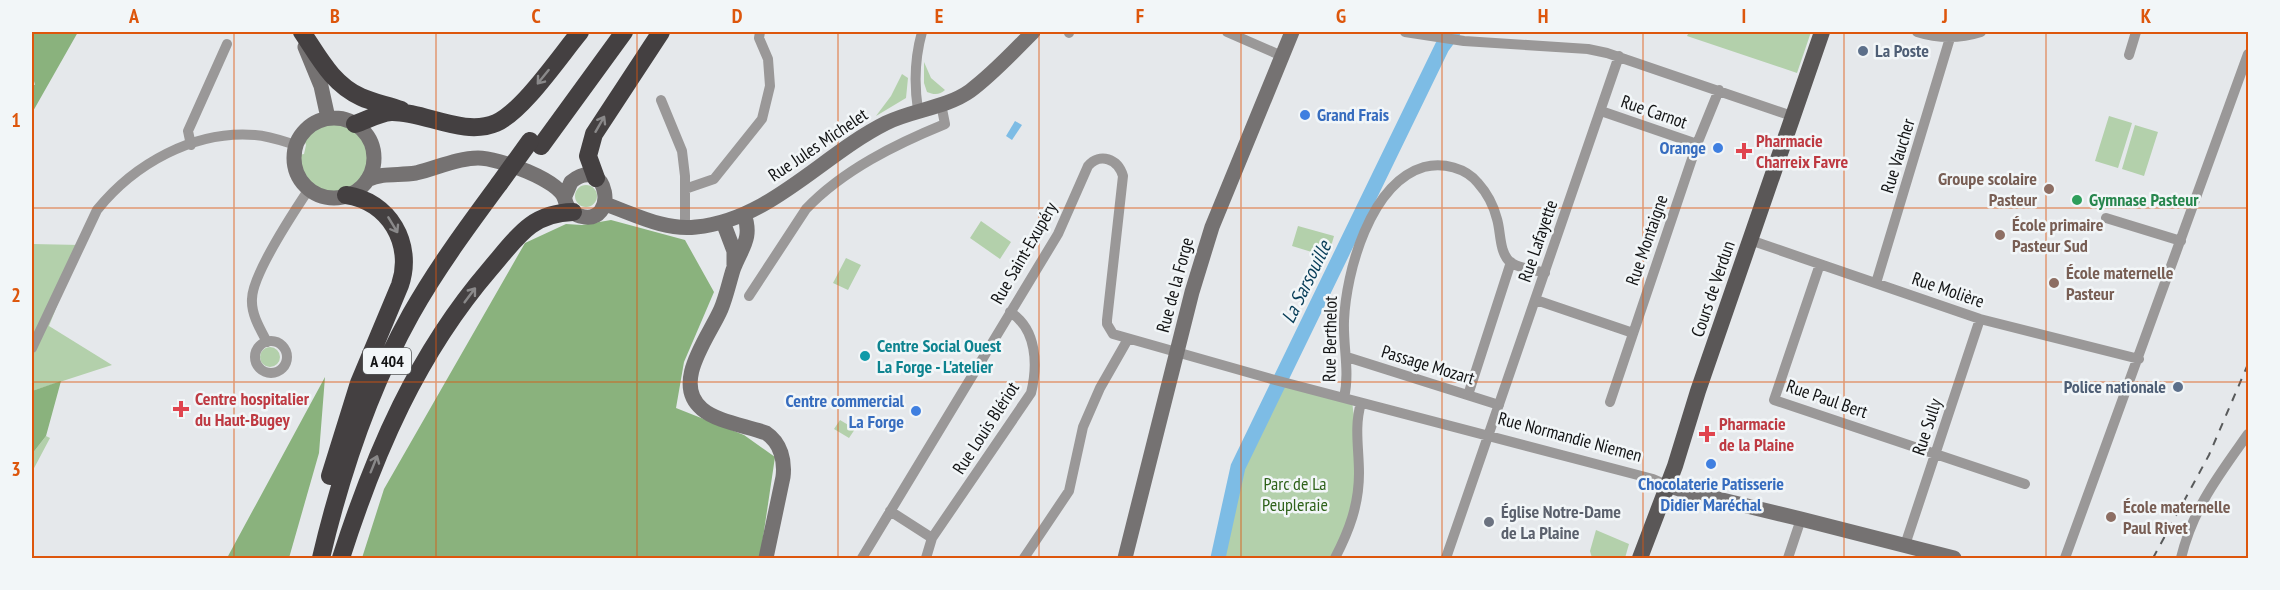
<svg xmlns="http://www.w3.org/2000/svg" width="2280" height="590" font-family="'PT Sans Narrow',sans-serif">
  <rect width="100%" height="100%" fill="#e5e8eb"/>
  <!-- green -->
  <path fill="#b3d0ab" d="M1689,32h122l-14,41 -110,-37z
    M924,62l7,16 14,12c-5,5 -11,5 -18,2l-3,-9z
    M902,74l6,4 -2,20 -30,18 15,-20z
    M2109,116l23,7 -14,45 -23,-7z
    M338,123c58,18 20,89 -22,64 -12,-7 -16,-18 -17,-32l5,-1 2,-9 -2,-6c10,-11 19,-15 34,-16z
    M2135,125l23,7 -14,44 -22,-7z
    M575 196a11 11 0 1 1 22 0a11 11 0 1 1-22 0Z
    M981,221l30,21 -11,17 -30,-21z
    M1298,226l36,10 -6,21 -36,-11z
    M32,244l49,1 -32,81 63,39 -80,26z
    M846,258l15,7 -13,25 -15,-7z
    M260 357a10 10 0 1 1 20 0a10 10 0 1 1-20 0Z
    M1287,383l65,18 5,40v63l-22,54h-117l20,-91 19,-39z
    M840,420l15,9 -6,9 -15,-9z
    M46,436l4,2 -18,34v-18z
    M1596,530l33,14 -4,14h-33l-2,-7z"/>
  <!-- forest -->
  <path fill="#8ab27d" d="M32,32h46l-46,81v-29l3,1 -3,-12z
    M611,220l74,20 29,52 -30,70 -8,46 68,27 31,22 -15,101h-398l22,-69 141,-246 41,-19 16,1z
    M325,377l-6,76 -30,105h-62z
    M61,381l-15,55 -14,18v-63z"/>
  <!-- water -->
  <path fill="#7dbce5" d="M1015,121l7,4 -10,15 -6,-4z"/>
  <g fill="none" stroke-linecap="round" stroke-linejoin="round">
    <!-- river -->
    <path stroke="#7dbce5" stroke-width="15" d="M1218,558l20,-91 204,-420 11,-15"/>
    <!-- street -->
    <path stroke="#9a9898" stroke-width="10" d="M1069,32v1
      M1227,32l55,24
      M1405,32l59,9 124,8 19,4 185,63
      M1917,32c22,7 42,7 64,0
      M2129,55l7,-23
      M661,100l21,51 3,25v52
      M918,110c-4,-26 -3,-53 4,-78
      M1601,111l96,33
      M191,145l-3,-14 39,-87
      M685,189l29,-10 48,-60 8,-33 -2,-27 -9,-21 1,-6
      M2106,218l75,23
      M1750,240l230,79 159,40
      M1820,264l-46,136 251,84
      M1876,283l74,-245
      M749,296l57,-87c37,-39 90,-65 139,-85l-4,-20
      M1536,300l97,33
      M255 357a16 16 0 1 1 32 0a16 16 0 1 1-32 0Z
      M267,342c-7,-13 -16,-28 -15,-43 0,-24 43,-89 57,-110
      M32,348l65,-138c37,-46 97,-80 158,-75 14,1 28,6 41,10
      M1347,357l152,48
      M1468,395l43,-133
      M1344,398c6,-26 -1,-51 0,-77 2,-49 26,-138 80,-154 19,-5 42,1 54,16 9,10 16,24 19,36 4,13 2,33 13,43 9,7 25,7 35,11
      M1610,402l87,-258 22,-54
      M890,511l42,27
      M1905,545l75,-226
      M862,558l196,-324 30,-68c12,-14 30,-7 35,10l-16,144v4l6,10 162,46 378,99 14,6
      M926,558l6,-20 99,-145c7,-28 6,-64 -21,-81
      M1024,558l45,-67 14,-64 17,-39 28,-49
      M1335,558c14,-27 24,-53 24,-85 0,-24 -5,-46 2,-70
      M1446,558l173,-502
      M1788,558l13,-39
      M2065,558l183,-504
      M2181,558c12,-50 38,-83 67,-124"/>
    <!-- secondary -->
    <path stroke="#757272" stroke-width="15" d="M305,47l16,39 7,32
      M294 158a40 40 0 1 1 80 0a40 40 0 1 1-80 0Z
      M367,180c18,-8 31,-4 49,-7 21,-5 41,-15 62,-15 20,0 83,22 87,42 2,8 8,14 15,16 40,11 28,-64 -9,-34l-6,14
      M605,204c29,10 60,27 91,23 74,-7 126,-72 190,-104 26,-13 60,-15 84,-32 23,-17 43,-39 63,-59
      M744,214c9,25 -3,34 -11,56 -4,13 -7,27 -12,39 -12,28 -50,74 -19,100 15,13 46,17 64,24 15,10 19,28 17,44l-17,81
      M723,222l11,29v14
      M1667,485l18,6 116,28 153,39
      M1125,558l67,-266 20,-65 80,-195"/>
    <!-- primary -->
    <path stroke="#5a5757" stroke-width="16" d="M1640,558l35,-92 23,-75 124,-359"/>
    <!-- highway -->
    <path stroke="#444041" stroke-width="18" d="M302,32c17,25 30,52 59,65 13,6 27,8 40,13
      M355,124c12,-4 24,-11 36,-12 33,-1 72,25 105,11 27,-12 64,-67 84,-91
      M541,146l83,-114
      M596,178l-8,-22 6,-22 67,-102
      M330,476l29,-93 41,-98c14,-41 -11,-84 -54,-90
      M321,558c20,-85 47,-167 90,-244 26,-46 57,-88 88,-130
      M341,558c34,-106 76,-204 149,-289 26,-30 40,-56 83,-57"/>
    <!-- rail -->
    <path stroke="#585a5b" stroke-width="2" stroke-dasharray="8 8" stroke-linecap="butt" d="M2153,558l56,-103 39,-91"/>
    <!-- highway-bridge -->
    <path stroke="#444041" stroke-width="18" d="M499,184l31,-43"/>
  </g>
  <!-- one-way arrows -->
  <defs><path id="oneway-shaft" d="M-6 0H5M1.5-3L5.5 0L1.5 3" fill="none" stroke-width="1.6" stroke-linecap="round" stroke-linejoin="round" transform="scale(1.5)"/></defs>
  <g stroke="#8a898a">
    <use href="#oneway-shaft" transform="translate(543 77) rotate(129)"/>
    <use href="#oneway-shaft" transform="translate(600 124) rotate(-60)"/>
    <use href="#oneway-shaft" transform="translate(393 225) rotate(59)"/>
    <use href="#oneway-shaft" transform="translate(470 295) rotate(-53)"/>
    <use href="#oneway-shaft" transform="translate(374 464) rotate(-68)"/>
  </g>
  <!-- grid -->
  <path fill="none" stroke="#dd560c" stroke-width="1.5" stroke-opacity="0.55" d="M234,32v526M436,32v526M637,32v526M838,32v526M1039,32v526M1241,32v526M1442,32v526M1643,32v526M1844,32v526M2046,32v526M32,208h2216M32,382h2216"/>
  <!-- markers -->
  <g fill="#5c6f8a" stroke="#f2f6f8" stroke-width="2">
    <circle cx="1863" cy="51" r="6"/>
    <circle cx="2178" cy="387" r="6"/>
  </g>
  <g fill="#3f7fe0" stroke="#f2f6f8" stroke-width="2">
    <circle cx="1305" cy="115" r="6"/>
    <circle cx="1718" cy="148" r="6"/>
    <circle cx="916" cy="411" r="6"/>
    <circle cx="1711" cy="464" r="6"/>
  </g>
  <g fill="#e0444e" stroke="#f2f6f8" stroke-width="2">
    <path d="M1741 142h6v6h6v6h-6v6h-6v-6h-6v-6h6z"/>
    <path d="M178 400h6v6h6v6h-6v6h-6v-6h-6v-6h6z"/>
    <path d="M1704 425h6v6h6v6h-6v6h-6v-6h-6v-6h6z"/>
  </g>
  <g fill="#8d6e63" stroke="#f2f6f8" stroke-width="2">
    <circle cx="2049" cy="189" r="6"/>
    <circle cx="2000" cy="235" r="6"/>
    <circle cx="2054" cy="283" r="6"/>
    <circle cx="2111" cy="517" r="6"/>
  </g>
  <circle fill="#2e9e5b" stroke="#f2f6f8" stroke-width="2" cx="2077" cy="200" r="6"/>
  <circle fill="#0f9aa8" stroke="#f2f6f8" stroke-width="2" cx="865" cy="356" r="6"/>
  <circle fill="#6b7280" stroke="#f2f6f8" stroke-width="2" cx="1489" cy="522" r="6"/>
  <g text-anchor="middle" stroke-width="5" stroke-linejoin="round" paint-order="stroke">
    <!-- shield labels -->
    <rect fill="#f2f6f8" stroke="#555758" stroke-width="1.5" x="363" y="348" width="48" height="26" rx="4.5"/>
    <g font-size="16" font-weight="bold" fill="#121314">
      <text x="387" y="367">A 404</text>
    </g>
    <!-- service labels -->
    <g font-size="18" font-weight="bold" fill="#4e5e75" stroke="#f2f6f8" text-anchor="start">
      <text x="1875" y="57">La Poste</text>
      <text x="2166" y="393" text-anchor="end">Police nationale</text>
    </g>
    <!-- street labels -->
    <g font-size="18" fill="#121314" stroke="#f2f6f8">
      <text transform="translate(1654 112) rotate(19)" y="6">Rue Carnot</text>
      <text transform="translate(818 145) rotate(-34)" y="6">Rue Jules Michelet</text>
      <text transform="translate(1898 156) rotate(-73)" y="6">Rue Vaucher</text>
      <text transform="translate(1647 240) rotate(-71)" y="6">Rue Montaigne</text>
      <text transform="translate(1538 241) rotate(-71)" y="6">Rue Lafayette</text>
      <text transform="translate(1024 253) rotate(-60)" y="6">Rue Saint-Exupéry</text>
      <text transform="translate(1175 285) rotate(-75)" y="6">Rue de la Forge</text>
      <text transform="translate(1713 289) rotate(-71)" y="6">Cours de Verdun</text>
      <text transform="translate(1948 290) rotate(19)" y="6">Rue Molière</text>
      <text transform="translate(1330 339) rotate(-89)" y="6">Rue Berthelot</text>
      <text transform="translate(1428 365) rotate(17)" y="6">Passage Mozart</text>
      <text transform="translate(1827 399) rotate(19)" y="6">Rue Paul Bert</text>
      <text transform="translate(1927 427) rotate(-72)" y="6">Rue Sully</text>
      <text transform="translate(986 428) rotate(-57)" y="6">Rue Louis Blériot</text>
      <text transform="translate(1570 437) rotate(15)" y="6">Rue Normandie Niemen</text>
    </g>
    <!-- shop labels -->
    <g font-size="18" font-weight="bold" fill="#366cbe" stroke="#f2f6f8" text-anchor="end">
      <text x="1317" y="121" text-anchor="start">Grand Frais</text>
      <text x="1706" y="154">Orange</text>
      <text x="904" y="407">Centre commercial<tspan x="904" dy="21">La Forge</tspan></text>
      <text x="1711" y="490" text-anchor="middle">Chocolaterie Patisserie<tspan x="1711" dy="21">Didier Maréchal</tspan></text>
    </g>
    <!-- health labels -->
    <g font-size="18" font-weight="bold" fill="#be3a42" stroke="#f2f6f8" text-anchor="start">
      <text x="1756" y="147">Pharmacie<tspan x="1756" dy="21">Charreix Favre</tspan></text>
      <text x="195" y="405">Centre hospitalier<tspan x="195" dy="21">du Haut-Bugey</tspan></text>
      <text x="1719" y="430">Pharmacie<tspan x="1719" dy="21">de la Plaine</tspan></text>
    </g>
    <!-- education labels -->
    <g font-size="18" font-weight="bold" fill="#785e54" stroke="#f2f6f8" text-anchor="start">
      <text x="2037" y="185" text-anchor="end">Groupe scolaire<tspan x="2037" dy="21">Pasteur</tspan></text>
      <text x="2012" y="231">École primaire<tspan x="2012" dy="21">Pasteur Sud</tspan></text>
      <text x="2066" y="279">École maternelle<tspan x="2066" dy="21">Pasteur</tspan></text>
      <text x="2123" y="513">École maternelle<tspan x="2123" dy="21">Paul Rivet</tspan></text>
    </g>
    <!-- leisure labels -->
    <g font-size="18" font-weight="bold" fill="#27864d" stroke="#f2f6f8" text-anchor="start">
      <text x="2089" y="206">Gymnase Pasteur</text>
    </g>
    <!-- culture labels -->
    <g font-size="18" font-weight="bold" fill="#0d838f" stroke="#f2f6f8" text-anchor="start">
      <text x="877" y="352">Centre Social Ouest<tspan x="877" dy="21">La Forge - L'atelier</tspan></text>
    </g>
    <!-- park labels -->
    <g font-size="18" fill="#2e621a" stroke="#f2f6f8">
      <text x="1295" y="490">Parc de La<tspan x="1295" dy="21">Peupleraie</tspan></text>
    </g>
    <!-- worship labels -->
    <g font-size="18" font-weight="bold" fill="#5b616d" stroke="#f2f6f8" text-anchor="start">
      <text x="1501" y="518">Église Notre-Dame<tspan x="1501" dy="21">de La Plaine</tspan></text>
    </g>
    <!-- water labels -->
    <g font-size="20" font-style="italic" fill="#063c57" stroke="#f2f6f8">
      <text transform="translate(1306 282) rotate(-64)" y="7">La Sarsouille</text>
    </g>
  </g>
  <!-- border -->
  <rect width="2280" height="590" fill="none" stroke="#f2f6f8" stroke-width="66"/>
  <rect x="33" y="33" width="2214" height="524" fill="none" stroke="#dd560c" stroke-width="2"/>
  <g font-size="20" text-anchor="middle" font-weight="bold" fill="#dd560c">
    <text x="134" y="23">A</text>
    <text x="335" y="23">B</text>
    <text x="536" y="23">C</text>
    <text x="737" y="23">D</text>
    <text x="939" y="23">E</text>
    <text x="1140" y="23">F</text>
    <text x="1341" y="23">G</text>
    <text x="1543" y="23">H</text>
    <text x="1744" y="23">I</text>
    <text x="1945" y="23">J</text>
    <text x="2146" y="23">K</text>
    <text x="16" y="127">1</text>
    <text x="16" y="302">2</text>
    <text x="16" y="476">3</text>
  </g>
</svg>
